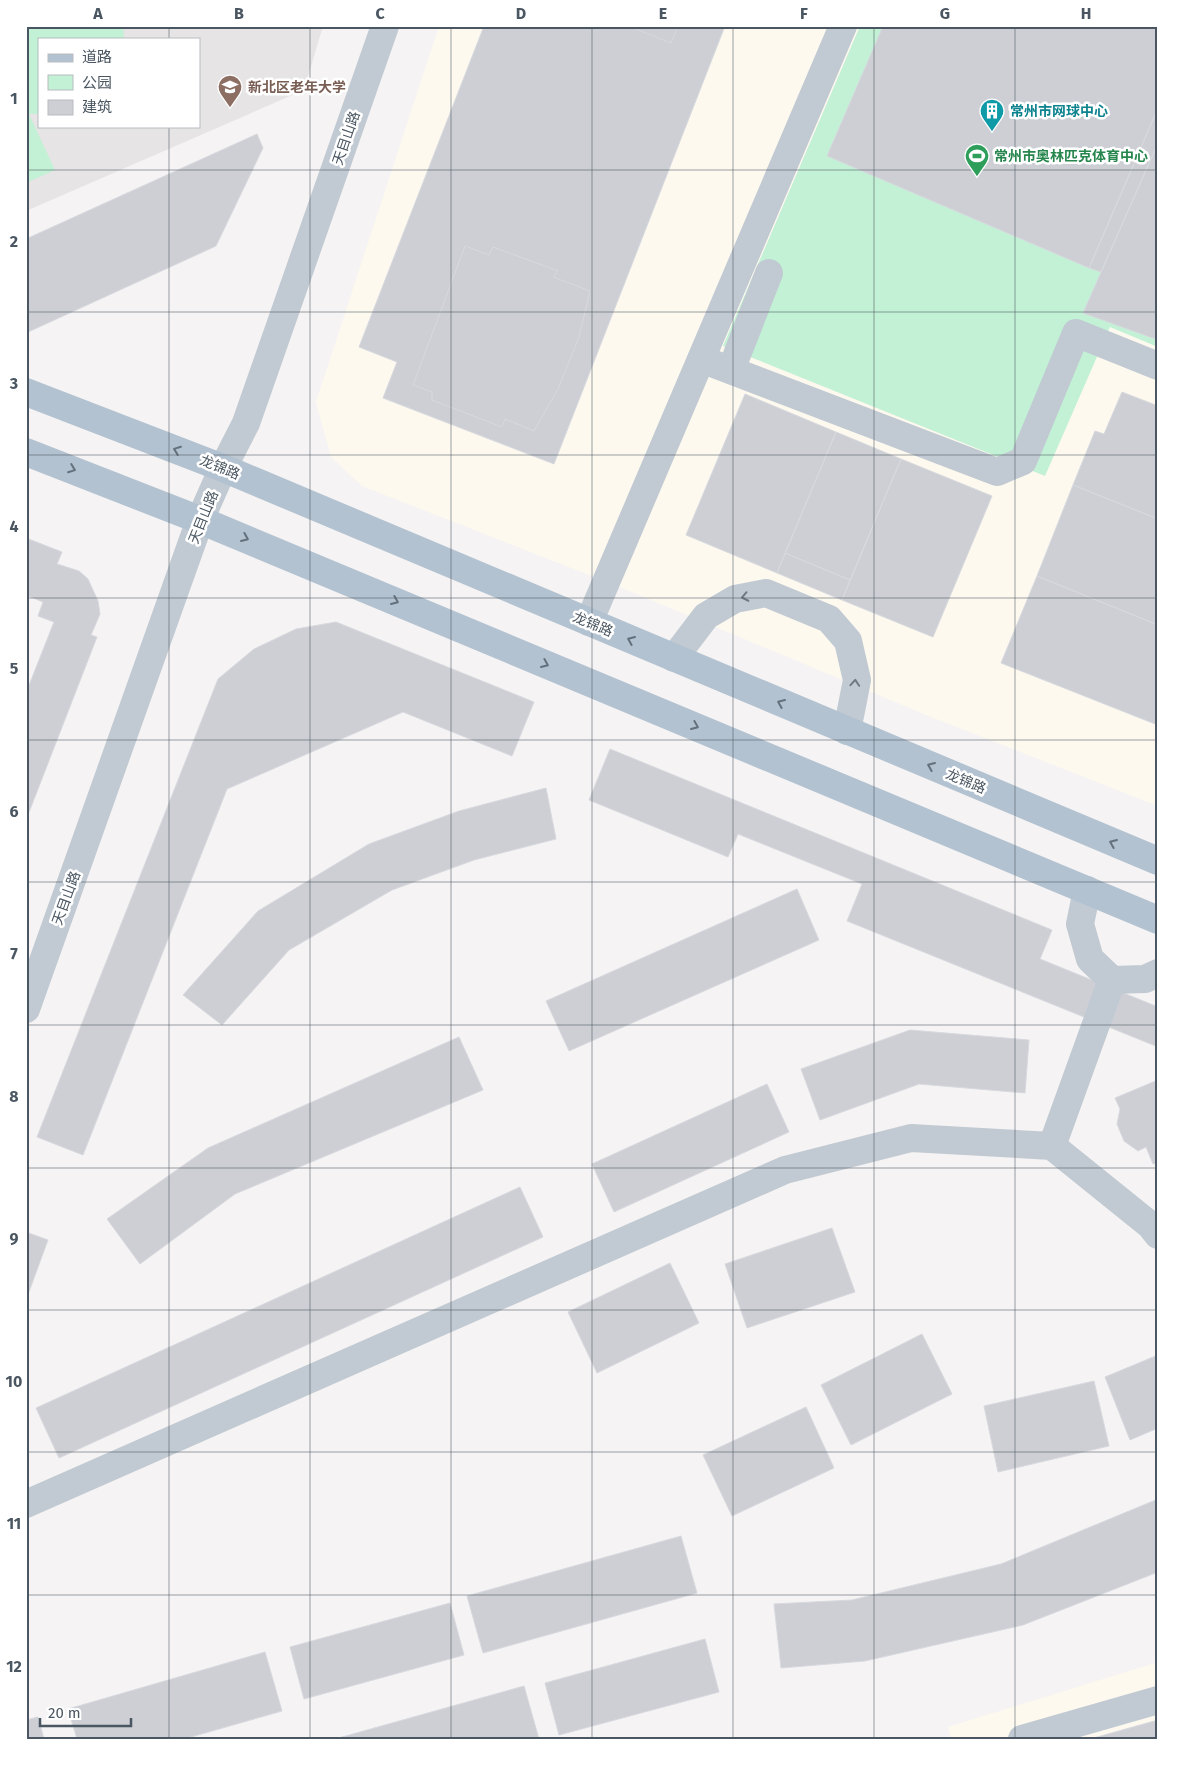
<svg xmlns="http://www.w3.org/2000/svg" width="1184" height="1765" font-family="'Fira Sans','Noto Sans SC',sans-serif">
  <rect width="100%" height="100%" fill="#f5f3f3"/>
  <!-- commercial -->
  <path fill="#fdf9ef" d="M439,26h421l-137,320 387,-19 48,20v459l-227,-89 -311,-130 -258,-101 -31,-29 -15,-55z
    M1158,1662v77h-207l-3,-12z"/>
  <!-- education -->
  <path fill="#e6e4e5" fill-rule="evenodd" d="M26,26h297l-19,64 -278,121zM39,39h160v87h-160z"/>
  <!-- green -->
  <path fill="#c3f1d5" d="M26,26h97l1,13h-85v75h-10l26,56 -29,13z
    M860,26h298v321l-48,-20 -65,149 -322,-130z"/>
  <!-- building -->
  <path fill="#cdcfd5" stroke="#d7d9de" d="M484,26h241l-171,438 -171,-66 14,-36 -38,-15z
    M628,26h50l-7,17z
    M883,26h275v82l-69,160 -262,-112z
    M1158,108v35l-57,129 -12,-4z
    M257,134l6,14 -47,98 -190,87v-94z
    M1158,143v197l-75,-27z
    M465,246l24,9 4,-8 65,24 -5,6 37,14 -11,46 -21,52 -24,42 -29,-12 -3,8 -70,-27v-8l-19,-7z
    M1122,392l36,14v113l-85,-34 22,-54 9,3z
    M745,394l91,38 -59,141 -91,-38z
    M836,432l65,27 -51,121 -65,-27z
    M901,459l91,37 -59,141 -91,-37z
    M1073,485l85,34v106l-121,-49z
    M26,538l36,14 -5,12 22,7 9,8 10,22 2,13 -9,21 6,2 -71,183v-127l28,-71 -16,-6 5,-14 -17,-7z
    M785,553l65,27 -8,20 -65,-27z
    M1037,576l121,49v92l-3,7 -154,-61z
    M336,622l198,80 -22,54 -109,-44 -176,77 -144,366 -46,-18 181,-458 36,-30 42,-20z
    M610,749l442,181 -12,29 118,48v40l-311,-126 15,-37 -124,-50 -10,23 -139,-57z
    M546,788l10,51 -82,21 -82,30 -103,60 -67,75 -39,-30 75,-84 111,-67 90,-33z
    M797,889l22,51 -250,111 -23,-50z
    M910,1030l119,10 -4,53 -106,-9 -99,36 -19,-51z
    M459,1037l24,53 -248,104 -95,70 -33,-45 101,-71z
    M1158,1080v83l-5,1 -7,-17 -8,4 -14,-10 -7,-17 3,-15 -5,-11z
    M767,1084l22,48 -175,80 -22,-48z
    M520,1187l23,50 -484,221 -23,-50z
    M832,1228l23,64 -108,36 -22,-64z
    M26,1232l22,8 -22,60z
    M670,1263l29,60 -102,50 -29,-61z
    M922,1334l30,60 -101,51 -30,-60z
    M1158,1355v73l-28,12 -25,-63z
    M1094,1381l15,65 -111,26 -14,-66z
    M806,1407l28,61 -102,48 -29,-61z
    M1158,1499v73l-135,53 -158,36 -84,7 -7,-64 78,-4 149,-36z
    M681,1536l16,57 -214,60 -16,-57z
    M450,1603l14,52 -160,44 -14,-52z
    M705,1639l14,53 -160,43 -14,-52z
    M265,1652l17,59 -98,28h-107l-9,-30z
    M524,1686l15,53h-204z
    M38,1717l6,22h-18v-19z
    M1158,1720v19h-68z"/>
  <g fill="none" stroke-linecap="round" stroke-linejoin="round">
    <!-- minor -->
    <path stroke="#c1cad2" stroke-width="28" d="M701,359l296,113 26,-11 53,-128 82,33
      M731,370l38,-97
      M589,622l254,-596
      M674,658l32,-42 29,-17 31,-6 63,26 19,22 9,39 -10,51
      M1087,890l-7,34 10,35 22,21 33,-1 13,-6
      M26,1009l174,-489 23,-52 23,-45 139,-397
      M1052,1146l60,-166
      M26,1504l759,-334 126,-32 141,8 98,79 8,10
      M1022,1739l136,-39"/>
    <!-- major -->
    <path stroke="#b3c2d1" stroke-width="28" d="M26,392l197,76 935,393
      M26,452l174,68 958,400"/>
  </g>
  <!-- one-way arrows -->
  <defs><path id="oneway-chevron" d="M-2-3.5L2.5 0L-2 3.5" fill="none" stroke-width="1.6" stroke-linecap="round" stroke-linejoin="round" transform="scale(1.25)"/></defs>
  <g stroke="#64717d">
    <use href="#oneway-chevron" transform="translate(177 450) rotate(-159)"/>
    <use href="#oneway-chevron" transform="translate(72 469) rotate(21)"/>
    <use href="#oneway-chevron" transform="translate(245 538) rotate(23)"/>
    <use href="#oneway-chevron" transform="translate(395 601) rotate(23)"/>
    <use href="#oneway-chevron" transform="translate(631 640) rotate(-157)"/>
    <use href="#oneway-chevron" transform="translate(545 664) rotate(23)"/>
    <use href="#oneway-chevron" transform="translate(781 703) rotate(-157)"/>
    <use href="#oneway-chevron" transform="translate(695 726) rotate(23)"/>
    <use href="#oneway-chevron" transform="translate(931 766) rotate(-157)"/>
    <use href="#oneway-chevron" transform="translate(1113 843) rotate(-157)"/>
  </g>
  <g stroke="#6e7983">
    <use href="#oneway-chevron" transform="translate(745 597) rotate(168)"/>
    <use href="#oneway-chevron" transform="translate(855 683) rotate(-86)"/>
  </g>
  <!-- grid -->
  <path fill="none" stroke="#4a5661" stroke-width="1" stroke-opacity="0.55" d="M169,26v13M310,26v1713M451,26v1713M592,26v1713M733,26v1713M874,26v1713M1015,26v1713M169,126v1613M26,170h1132M26,312h1132M26,455h1132M26,598h1132M26,740h1132M26,882h1132M26,1025h1132M26,1168h1132M26,1310h1132M26,1452h1132M26,1595h1132"/>
  <!-- icons -->
  <defs>
    <symbol id="school-pin" viewBox="-11 -11 22 30"><path d="M0 17L-7.5 6A9.5 9.5 0 1 1 7.5 6Z" fill="#8d6e63" stroke="#fff"/><path d="M0-5L7-2L0 1L-7-2ZM-4 1L0 2.5L4 1V4Q0 6-4 4Z" fill="#fff"/></symbol>
    <symbol id="building-pin" viewBox="-11 -11 22 30"><path d="M0 17L-7.5 6A9.5 9.5 0 1 1 7.5 6Z" fill="#0f9aa8" stroke="#fff"/><path d="M-4-6H4V6H1V3H-1V6H-4ZM-2.5-4.3h1.7v1.8h-1.7ZM.8-4.3h1.7v1.8H.8ZM-2.5-1h1.7V.8h-1.7ZM.8-1h1.7V.8H.8Z" fill="#fff"/></symbol>
    <symbol id="stadium-pin" viewBox="-11 -11 22 30"><path d="M0 17L-7.5 6A9.5 9.5 0 1 1 7.5 6Z" fill="#2e9e5b" stroke="#fff"/><path d="M0-5a6.5 5 0 1 0 0 10a6.5 5 0 1 0 0-10ZM-3.5-1.8h7v3.6h-7Z" fill="#fff"/></symbol>
  </defs>
  <g fill-rule="evenodd">
    <use href="#school-pin" x="216" y="73" width="28" height="38"/>
    <use href="#building-pin" x="978" y="97" width="28" height="38"/>
    <use href="#stadium-pin" x="963" y="142" width="28" height="38"/>
  </g>
  <g text-anchor="middle" stroke-width="5" stroke-linejoin="round" paint-order="stroke">
    <!-- education labels -->
    <g font-size="14" font-weight="bold" fill="#785e54" stroke="#fff" text-anchor="start">
      <text x="248" y="92">新北区老年大学</text>
    </g>
    <!-- culture labels -->
    <g font-size="14" font-weight="bold" fill="#0d838f" stroke="#fff" text-anchor="start">
      <text x="1010" y="116">常州市网球中心</text>
    </g>
    <!-- street labels -->
    <g font-size="14" fill="#4a5661" stroke="#fff">
      <text transform="translate(346 138) rotate(-71)" y="5">天目山路</text>
      <text transform="translate(220 467) rotate(22)" y="5">龙锦路</text>
      <text transform="translate(203 517) rotate(-68)" y="5">天目山路</text>
      <text transform="translate(593 624) rotate(23)" y="5">龙锦路</text>
      <text transform="translate(966 781) rotate(23)" y="5">龙锦路</text>
      <text transform="translate(66 898) rotate(-70)" y="5">天目山路</text>
    </g>
    <!-- leisure labels -->
    <g font-size="14" font-weight="bold" fill="#27864d" stroke="#fff" text-anchor="start">
      <text x="994" y="161">常州市奥林匹克体育中心</text>
    </g>
  </g>
  <!-- border -->
  <rect width="1184" height="1765" fill="none" stroke="#ffffff" stroke-width="55"/>
  <!-- legend -->
  <rect x="38" y="38" width="162" height="90" fill="#ffffff" stroke="#b7bbc0"/>
  <rect x="48" y="54" width="25" height="8" fill="#b3c2d1" stroke="#b7bbc0"/>
  <text x="82" y="62" font-size="15" fill="#4a5661">道路</text>
  <rect x="48" y="75" width="25" height="15" fill="#c3f1d5" stroke="#b7bbc0"/>
  <text x="82" y="88" font-size="15" fill="#4a5661">公园</text>
  <rect x="48" y="100" width="25" height="15" fill="#cdcfd5" stroke="#b7bbc0"/>
  <text x="82" y="112" font-size="15" fill="#4a5661">建筑</text>
  <!-- scale -->
  <path d="M40 1718v8h91v-8" fill="none" stroke="#4a5661" stroke-width="2.5"/>
  <text x="48" y="1718" font-size="15" fill="#4a5661" stroke="#ffffff" stroke-width="4" paint-order="stroke">20 m</text>
  <rect x="28" y="28" width="1128" height="1710" fill="none" stroke="#4a5661" stroke-width="2"/>
  <g font-size="16" text-anchor="middle" font-weight="bold" fill="#4a5661">
    <text x="98" y="19">A</text>
    <text x="239" y="19">B</text>
    <text x="380" y="19">C</text>
    <text x="521" y="19">D</text>
    <text x="663" y="19">E</text>
    <text x="804" y="19">F</text>
    <text x="945" y="19">G</text>
    <text x="1086" y="19">H</text>
    <text x="14" y="104">1</text>
    <text x="14" y="247">2</text>
    <text x="14" y="389">3</text>
    <text x="14" y="532">4</text>
    <text x="14" y="674">5</text>
    <text x="14" y="817">6</text>
    <text x="14" y="959">7</text>
    <text x="14" y="1102">8</text>
    <text x="14" y="1244">9</text>
    <text x="14" y="1387">10</text>
    <text x="14" y="1529">11</text>
    <text x="14" y="1672">12</text>
  </g>
</svg>
